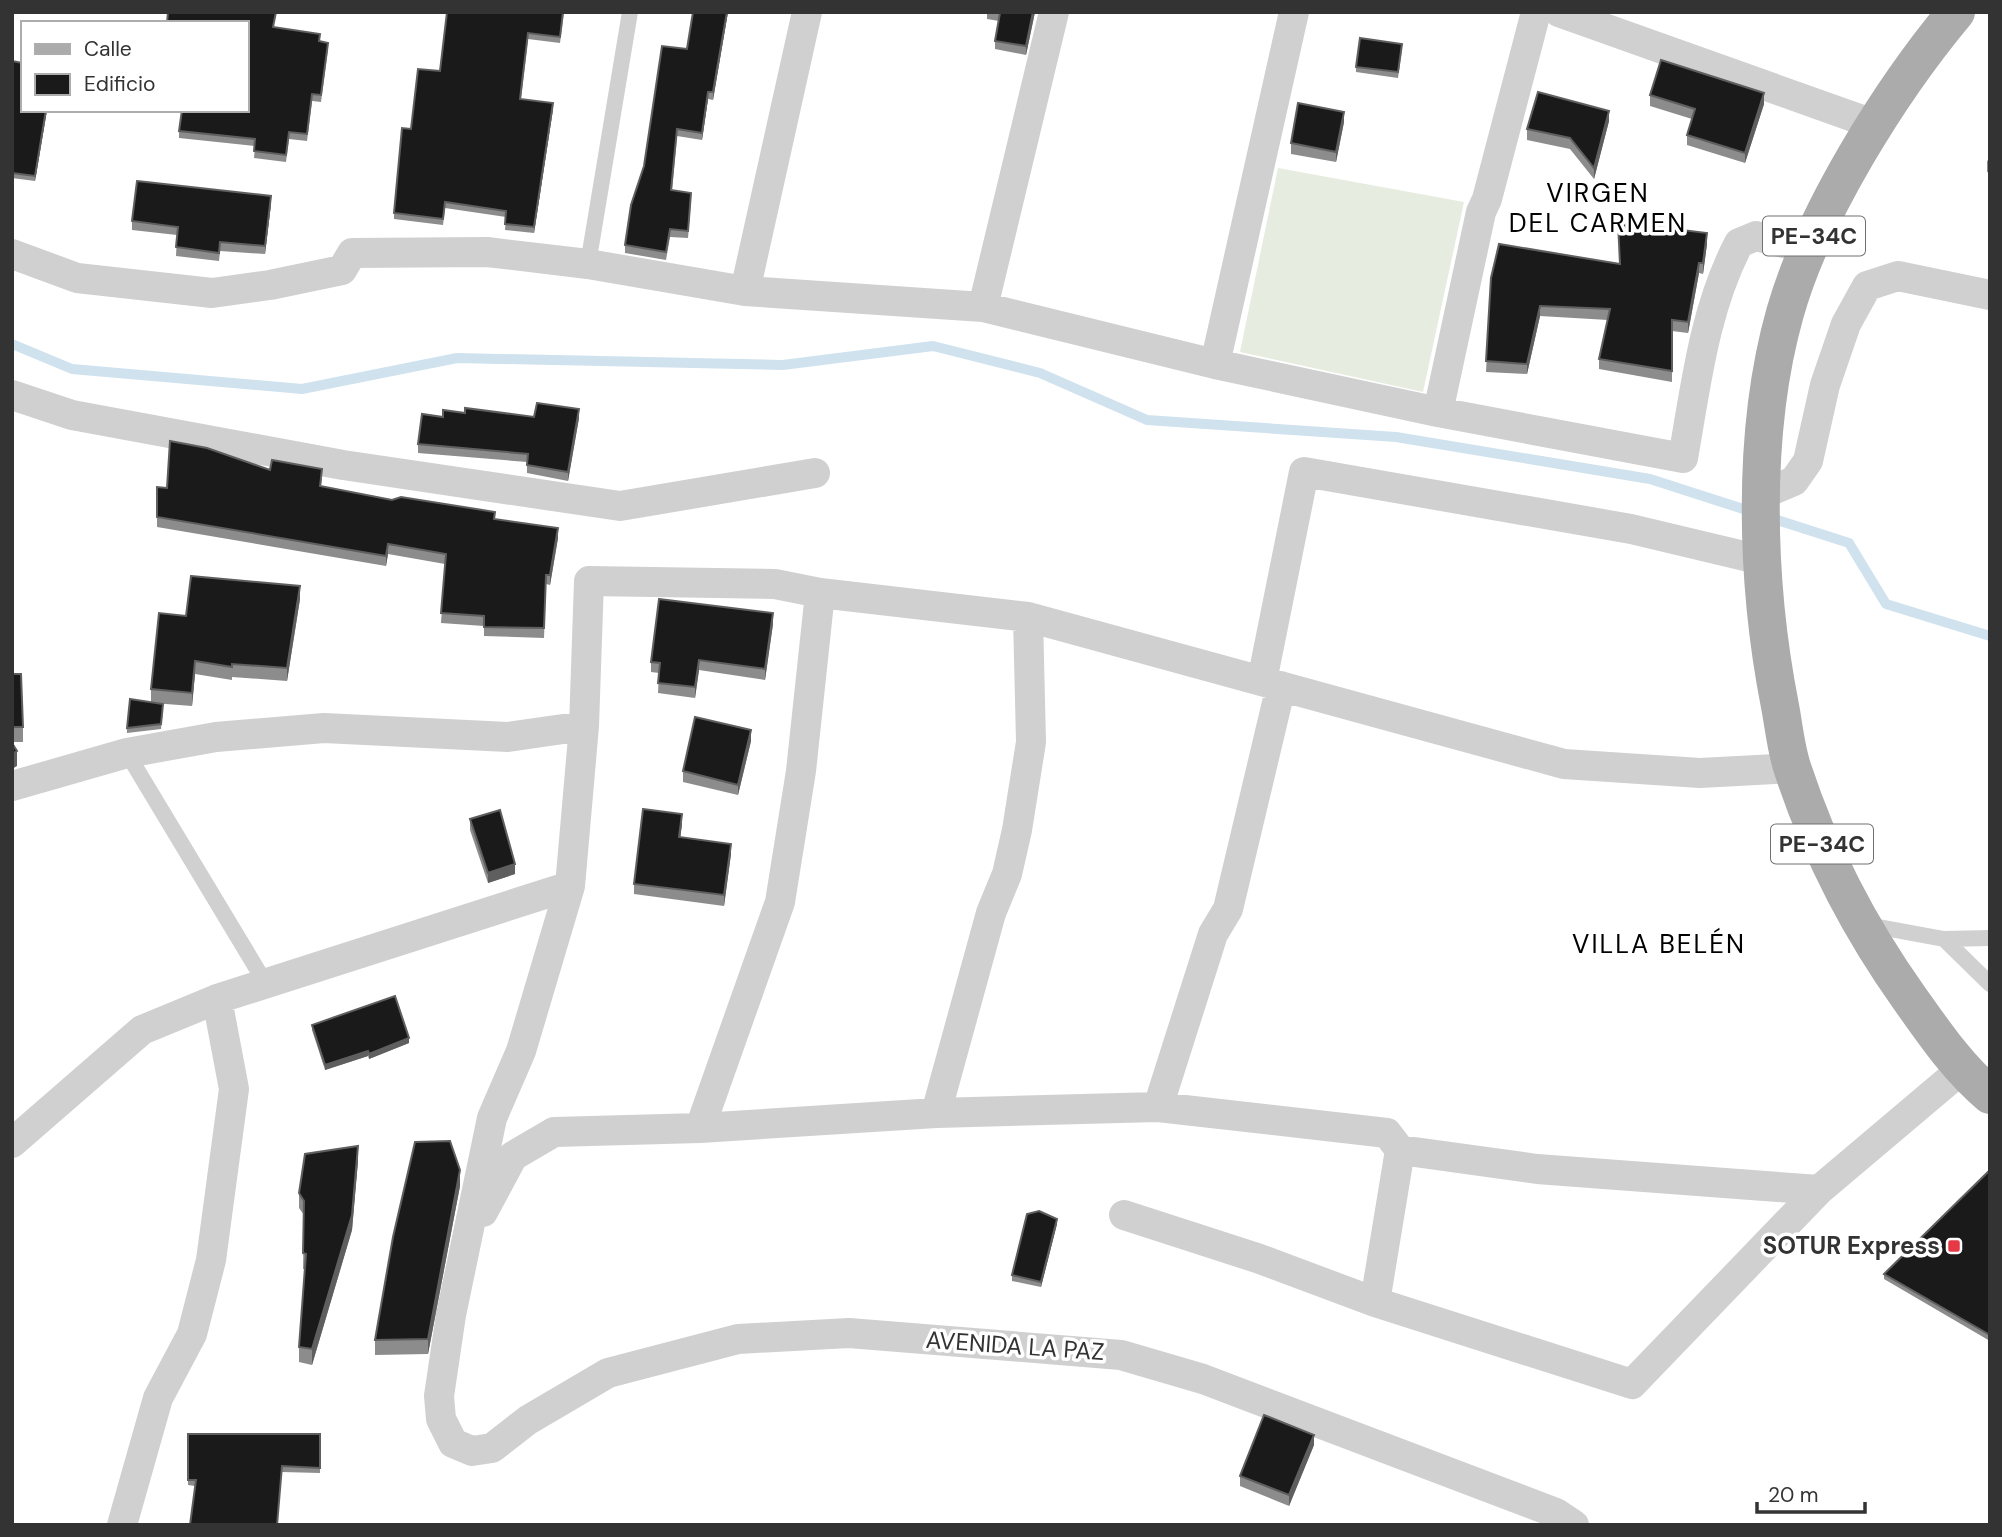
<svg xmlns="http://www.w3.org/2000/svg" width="2002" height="1537" font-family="'DM Sans',sans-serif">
  <rect width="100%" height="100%" fill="#fff"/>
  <!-- pitch -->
  <path fill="#e6ecdf" d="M1278,168l186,34 -41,190 -183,-40z"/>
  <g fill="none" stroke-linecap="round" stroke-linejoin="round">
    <!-- stream -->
    <path stroke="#cfe2ee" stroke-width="10" d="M12,344l60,25 230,20 155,-31 326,7 150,-19 107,27 107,47 249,17 254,42 199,64 37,61 104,32"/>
    <!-- service -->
    <path stroke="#d0d0d0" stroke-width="16" d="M588,264l42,-252
      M127,753l139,231
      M1868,925l76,14 46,45
      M1944,939l46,-1"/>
    <!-- minor -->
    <path stroke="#d0d0d0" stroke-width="30" d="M1559,12l317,113
      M12,254l65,24 135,15 58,-8 72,-15 10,-17 135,-1 101,12 157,27 238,16 232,57 223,48 245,46c13,-73 21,-148 56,-215l17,-7 51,13
      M745,291l62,-279
      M983,307l71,-295
      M1215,364l79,-352
      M12,395l60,20 271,50 277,41 195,-33
      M1438,412l43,-200 6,-13 49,-187
      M1763,494l31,-13 14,-20 17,-76 21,-61 21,-38 31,-10 92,19
      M1262,681l42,-209 327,57 130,31
      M12,786l115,-33 89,-16 108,-9 184,9 76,-11
      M1158,1107l55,-173 15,-25 53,-223
      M936,1113l55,-200 16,-39 10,-44 14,-88 -3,-125
      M700,1128l80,-226 21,-131 19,-178
      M12,1143l130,-113 75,-31 353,-113
      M483,1212l30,-56 41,-24 146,-4 236,-15 222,-6 229,26 13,17 137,19 282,21
      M1124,1215l133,43 118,44 257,82 187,-194 142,-120
      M1375,1302l25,-152
      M122,1525l36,-127 34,-64 19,-74 23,-171 -17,-90
      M1574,1525l-18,-12 -353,-134 -82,-24 -272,-22 -111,6 -130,34 -80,47 -36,28 -20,3 -19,-8 -12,-24 -2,-23 12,-81 41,-197 29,-67 49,-165 14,-160 5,-145 186,3 45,9 208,24 536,147 136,9 92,-5"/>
    <!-- primary -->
    <path stroke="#ababab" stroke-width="38" d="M1956,12c-66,79 -143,202 -171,301 -34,120 -29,271 -5,393 4,21 6,44 13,64 27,82 67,159 117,229 25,35 47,68 80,96"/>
  </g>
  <!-- wall -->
  <path fill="#8c8c8c" d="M447,12h117l-4,31 -32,-4 -7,60 32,10 -19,124 -29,-3 1,-13 -61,-9 -2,17 -49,-6v-6l17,-84 29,-58z
    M728,12l-15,88 -5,-1 -6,41 -25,-4 -5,55 19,10 -3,37 -18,-1 -4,23 -41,-7v-8l19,-79 43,-117z
    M987,12h48l-9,43 -31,-6v-8l4,-20 -12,-2z
    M274,28l46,14 8,7 -7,53 -9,-1 -5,40 -18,-2 -3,23 -32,-4 1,-12 -76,-8v-7l68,-21z
    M1402,49l-4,29 -42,-6v-5z
    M12,61l35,49 -12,71 -23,-3z
    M1650,95l114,9 -19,59 -58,-18v-10l5,-16 -42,-13z
    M1609,121l-15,58 -24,-30 -43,-9v-11z
    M1344,122l-8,40 -45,-8v-11z
    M1990,158v15l-3,-1v-11z
    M271,204l-6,50 -45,-3 -1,10 -43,-5 1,-21 -45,-5v-9z
    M1707,244l-4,30 -4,-1 -11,60 -16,-2v51l-73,-13v-10l9,-39 -68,-4 -13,58 -41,-2 5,-94 128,-14z
    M465,413l69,4 45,1 -11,63 -41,-8v-11l-109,-9v-9l25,-27z
    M270,470l52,9 -1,7 174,34 63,18 -8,47 -4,-1 -2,54 -60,-2v-10l-43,-3 4,-59 -57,-10 -2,12 -229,-39v-40l10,1z
    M300,599l-13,82 -55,-4v3l-37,-6 -3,32 -39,-3 10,7 -2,19 -34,4v-5l24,-26v-13l35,-73z
    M773,624l-8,56 -66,-10 -4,28 -37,-5 1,-20 -8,-1v-10z
    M12,674l11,53v15h-11z
    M751,741l-13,54 -55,-13v-11z
    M470,819l45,55 -27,9 -18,-53z
    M682,824l-2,14 51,16 -7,52 -90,-12v-10z
    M312,1025l97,18 -40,16 -1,-3 -43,14 -13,-40z
    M358,1161l-6,69 -40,135 -13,-3v-15l6,-78h-2l1,-54 -5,-7v-15z
    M1990,1170v171l-106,-62v-5z
    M460,1186l-32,168 -53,1v-15z
    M1057,1224l-16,63 -29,-6v-6z
    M188,1434h132v39l-38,-1 -87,14 -7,-1z
    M1314,1445l-25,61 -49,-20v-10z"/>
  <!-- shaded-wall -->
  <path fill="#5f5f5f" d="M727,12h1l-15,88v-8z
    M1033,12h2l-9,43v-9z
    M708,92v7l-6,41v-7z
    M1764,93v11l-19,59v-10z
    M553,103v6l-19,124v-6z
    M46,110h1l-12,71v-5z
    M1609,111v10l-15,58v-11z
    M1344,112v10l-8,40v-10z
    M271,196v8l-6,50v-8z
    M1707,233v11l-4,30v-11z
    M1699,263v10l-11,60v-11z
    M1540,306v10l-13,58v-10z
    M579,409v9l-11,63v-9z
    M558,528v10l-8,47v-10z
    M388,544v10l-2,12v-10z
    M300,586v13l-13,82v-13z
    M773,613v11l-8,56v-11z
    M699,660v10l-4,28v-11z
    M195,661v13l-3,32v-13z
    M751,730v11l-13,54v-10z
    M17,751v15l-5,3v-15z
    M682,814v10l-3,24v-11z
    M731,844v10l-7,52v-11z
    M515,864v10l-27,9v-10z
    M409,1038v5l-40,16v-5z
    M368,1051v5l-43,14v-5z
    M358,1146v15l-6,69 -40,135v-16z
    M460,1170v16l-32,168v-15z
    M1057,1219v5l-16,63v-5z
    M1314,1435v10l-25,61v-11z"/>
  <!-- building -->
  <path fill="#1a1a1a" stroke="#5f5f5f" stroke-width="2" d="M168,12h108l-3,15 47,7 -1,7 9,2 -7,52 -9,-1 -5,40 -18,-2 -3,23 -32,-4 1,-12 -76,-8 3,-21h65v-87h-80z
    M447,12h116l-3,25 -32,-4 -8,66 33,4 -19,124 -29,-3 1,-13 -61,-9 -2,17 -49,-6 8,-85 9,1 7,-60 22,2z
    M693,12h34l-14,80h-5l-6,41 -25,-4 -6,61 20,3 -3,38 -18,-2 -4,23 -41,-7 6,-40 13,-39 18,-120 25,3z
    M993,12h40l-7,34 -31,-5 5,-28z
    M1360,38l42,6 -4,28 -42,-5z
    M1661,60l103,33 -19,60 -58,-18 8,-26 -45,-14z
    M12,61l11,2v47h23l-11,66 -23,-3z
    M1538,92l71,19 -15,57 -24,-30 -43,-9z
    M1298,103l46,9 -8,40 -45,-9z
    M137,181l134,15 -6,50 -45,-4 -1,11 -43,-6 2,-20 -46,-6z
    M1618,222l89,11 -4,30h-4l-11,59 -16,-2v51l-73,-12 11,-50 -70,-3 -13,58 -41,-3 5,-83 8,-34 121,20z
    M537,403l42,6 -11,63 -41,-7 1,-11 -110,-10 4,-30 21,3v-7l22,3v-5l69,9z
    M170,441l37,7 63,22 2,-10 50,9 -2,17 72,14 9,-3 94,15 -1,7 64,9 -8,47h-4l-2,53 -60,-1v-11l-43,-3 5,-59 -58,-10 -2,12 -229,-39v-30l10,1z
    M191,576l109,10 -13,82 -55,-4v3l-37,-6 -3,32 -41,-4 8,-76 27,3z
    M659,599l114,14 -8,56 -66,-9 -4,27 -37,-4 2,-20 -9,-1z
    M12,674h9l2,53h-11z
    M130,699l33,5 -2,20 -34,4z
    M695,717l56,13 -13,55 -55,-14z
    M12,743l5,8 -5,3z
    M643,809l39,5 -3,23 52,7 -7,51 -90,-11z
    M500,810l15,54 -27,9 -18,-54z
    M395,996l14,42 -40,16 -1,-3 -43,14 -13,-40z
    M450,1141l10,29 -32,169 -53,1 18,-103 22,-95z
    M358,1146l-6,69 -40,134 -13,-2 7,-93 -3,-1 1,-52 -5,-8 6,-39z
    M1990,1170v165l-106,-61z
    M1039,1211l18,8 -16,63 -29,-7 15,-61z
    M1264,1415l50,20 -25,60 -49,-19z
    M188,1434h132v34l-38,-2 -5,59h-87l6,-45h-8z"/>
  <!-- markers -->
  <rect fill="#e63946" stroke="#fff" stroke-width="2.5" x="1947" y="1239" width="14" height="14" rx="3.5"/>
  <g text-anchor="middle" stroke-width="7" stroke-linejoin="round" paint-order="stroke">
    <!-- shield labels -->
    <g fill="#fff" stroke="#707070" stroke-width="2">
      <rect x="1763" y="216.5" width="102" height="39" rx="5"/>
      <rect x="1771" y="824.5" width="102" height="39" rx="5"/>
    </g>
    <g font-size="23" font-weight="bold" fill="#333">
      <text x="1814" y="244">PE-34C</text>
      <text x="1822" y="852">PE-34C</text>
    </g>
    <!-- poi labels -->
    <g font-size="24" font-weight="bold" fill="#333" stroke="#fff" text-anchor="end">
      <text x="1940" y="1254">SOTUR Express</text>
    </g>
    <!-- street labels -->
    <g font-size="24" fill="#333" stroke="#fff">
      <text transform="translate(1015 1346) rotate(4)" y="8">AVENIDA LA PAZ</text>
    </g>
    <!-- neighbourhood labels -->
    <g font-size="26" letter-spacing="2" fill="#000" stroke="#fff">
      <text x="1598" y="202">VIRGEN<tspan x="1598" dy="30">DEL CARMEN</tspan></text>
      <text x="1659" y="953">VILLA BELÉN</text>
    </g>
  </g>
  <!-- border -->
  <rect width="2002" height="1537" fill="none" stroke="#333333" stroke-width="28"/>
  <!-- legend -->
  <rect x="21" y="21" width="228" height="91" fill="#ffffff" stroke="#adadad" stroke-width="2"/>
  <rect x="35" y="44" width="35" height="10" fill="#ababab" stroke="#adadad" stroke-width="2"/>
  <text x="84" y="56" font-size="21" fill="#333333">Calle</text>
  <rect x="35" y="74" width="35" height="21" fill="#1a1a1a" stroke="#adadad" stroke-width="2"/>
  <text x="84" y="91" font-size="21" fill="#333333">Edificio</text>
  <!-- scale -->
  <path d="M1757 1502v10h108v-10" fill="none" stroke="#333333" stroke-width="3.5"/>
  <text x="1768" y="1502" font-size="21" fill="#333333" stroke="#ffffff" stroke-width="5" paint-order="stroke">20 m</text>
</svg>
